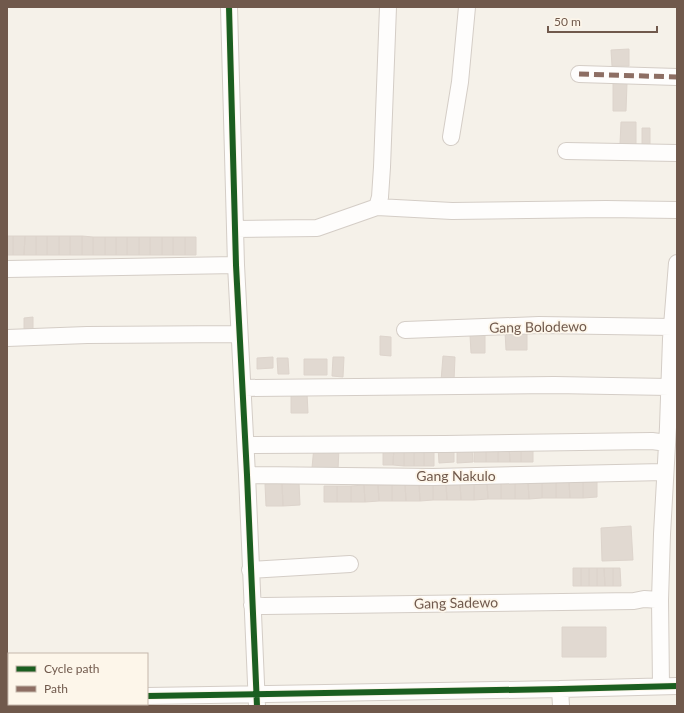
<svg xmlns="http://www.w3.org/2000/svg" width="684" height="713" font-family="Lato,sans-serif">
  <rect width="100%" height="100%" fill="#f5f1e9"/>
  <!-- building -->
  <path fill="#e1d9d1" stroke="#ddd4cc" d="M629,49v17h-17l-1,-16z
    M613,83h14l-1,28h-13z
    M621,122h15v22h-16z
    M642,128h8v19h-8z
    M7,236h6v19h-6z
    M13,236h12l-1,19h-11z
    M25,236h11v19h-12z
    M36,236h11v19h-11z
    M47,236h12v19h-12z
    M59,236h11v19h-11z
    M70,236h12v19h-12z
    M82,236l11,1v18h-11z
    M93,237h12v18h-12z
    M105,237h11v18h-11z
    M116,237h11v18h-11z
    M127,237h12v18h-12z
    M139,237h11v18h-11z
    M150,237h12v18h-12z
    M162,237h11v18h-11z
    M173,237h12v18h-12z
    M185,237h11v18h-11z
    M33,317v17h-9v-16z
    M527,330v20h-21l-1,-19z
    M485,334v19h-14l-1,-18z
    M380,336l11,1v19l-11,-1z
    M443,356l12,1 -1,24h-13z
    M273,357v11l-16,1v-11z
    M333,357h11l-1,20 -11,-1z
    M277,358h11l1,16h-11z
    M304,359h23v16h-23z
    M291,393h16l1,20h-17z
    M314,446l25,2 -1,22 -26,-2z
    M383,446h11l-1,19h-10z
    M394,446h10v20l-11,-1z
    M404,446h10v20h-10z
    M414,446l10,1v19h-10z
    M434,446v20h-10v-19z
    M454,446v16l-15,1 -1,-16z
    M486,446h12v16h-12z
    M486,446v16h-12v-15z
    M498,446h11l1,16h-12z
    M509,446h12v16h-11z
    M521,446h12v16h-12z
    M472,448l1,14 -16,1v-14z
    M583,481h14v16l-14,1z
    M583,481v17h-13l-1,-16z
    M515,482h13l1,17h-14z
    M515,482v17h-14v-16z
    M528,482h14v16l-13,1z
    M542,482h14v16h-14z
    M556,482h13l1,16h-14z
    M282,483h17l1,22 -17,1z
    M282,483l1,23h-17l-1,-22z
    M460,483h14v17h-13z
    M460,483l1,17h-14l-1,-16z
    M474,483h13l1,16 -14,1z
    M487,483h14v16h-13z
    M405,484h14l1,17h-14z
    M405,484l1,17h-14v-16z
    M419,484h14v16l-13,1z
    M433,484h13l1,16h-14z
    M364,485h14l1,16 -14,1z
    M364,485l1,17h-14v-16z
    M378,485h14v16h-13z
    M324,486h13v16h-13z
    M337,486h14v16h-14z
    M631,526l2,34 -31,1 -1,-33z
    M573,568h8v18h-8z
    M581,568h8v18h-8z
    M589,568h8v18h-8z
    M597,568h7l1,18h-8z
    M604,568h9v18h-8z
    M613,568h7l1,18h-8z
    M562,627h44v30h-44z"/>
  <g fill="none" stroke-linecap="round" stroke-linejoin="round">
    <defs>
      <path id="minor" d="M229,7l7,258 11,210 10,231
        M579,74l98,3
        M451,137l9,-55 7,-75
        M566,151l111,2
        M377,207l75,4 154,-2 71,1
        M235,229l82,-1 60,-21 3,-10 2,-30 6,-160
        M7,269l229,-4
        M405,330l134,-5 133,2
        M7,338l80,-3 152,-1
        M243,388l311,-3 115,2
        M246,445l199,-1 207,-3 15,2
        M247,475l186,2 231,-5
        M250,570l100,-6
        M252,605l12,1 370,-5 10,-2 16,1
        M661,686l-1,-86 2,-66 6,-107 3,-88 6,-76
        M560,689l1,17
        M147,696l413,-7 117,-3
        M7,698h2"/>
    </defs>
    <!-- minor casing -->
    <use href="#minor" stroke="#d4cdc6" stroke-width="18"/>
    <!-- minor -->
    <use href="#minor" stroke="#fefdfc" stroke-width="16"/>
    <!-- quiet -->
    <path stroke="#8d6e63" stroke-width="5" stroke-dasharray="10 5" stroke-linecap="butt" d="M579,74l98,3"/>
    <defs>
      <path id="cycleway" d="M229,7l7,258 11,210 10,231
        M147,696l413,-7 117,-3"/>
    </defs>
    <!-- cycleway casing -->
    <use href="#cycleway" stroke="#fdf6ea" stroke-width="8"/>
    <!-- cycleway -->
    <use href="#cycleway" stroke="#1b5e20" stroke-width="6"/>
  </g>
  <g text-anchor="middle" stroke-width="3.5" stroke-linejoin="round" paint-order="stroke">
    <!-- street labels -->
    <g font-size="14" fill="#70594c" stroke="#fdf6ea">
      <text transform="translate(538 327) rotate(-1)" y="5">Gang Bolodewo</text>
      <text x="456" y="481">Gang Nakulo</text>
      <text transform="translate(456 603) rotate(-1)" y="5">Gang Sadewo</text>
    </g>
  </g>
  <!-- border -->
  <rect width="684" height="713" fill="none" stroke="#70594c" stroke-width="16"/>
  <!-- legend -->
  <rect x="8" y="653" width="140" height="52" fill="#fdf6ea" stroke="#c5b7ab"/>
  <rect x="16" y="666" width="20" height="6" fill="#1b5e20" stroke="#c5b7ab"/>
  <text x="44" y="673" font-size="12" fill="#70594c">Cycle path</text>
  <rect x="16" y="686" width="20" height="6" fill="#8d6e63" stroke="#c5b7ab"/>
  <text x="44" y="693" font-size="12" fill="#70594c">Path</text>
  <!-- scale -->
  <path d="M548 26v6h109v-6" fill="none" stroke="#70594c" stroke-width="2"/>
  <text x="554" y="26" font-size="12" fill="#70594c" stroke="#fdf6ea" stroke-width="3" paint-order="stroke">50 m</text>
</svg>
